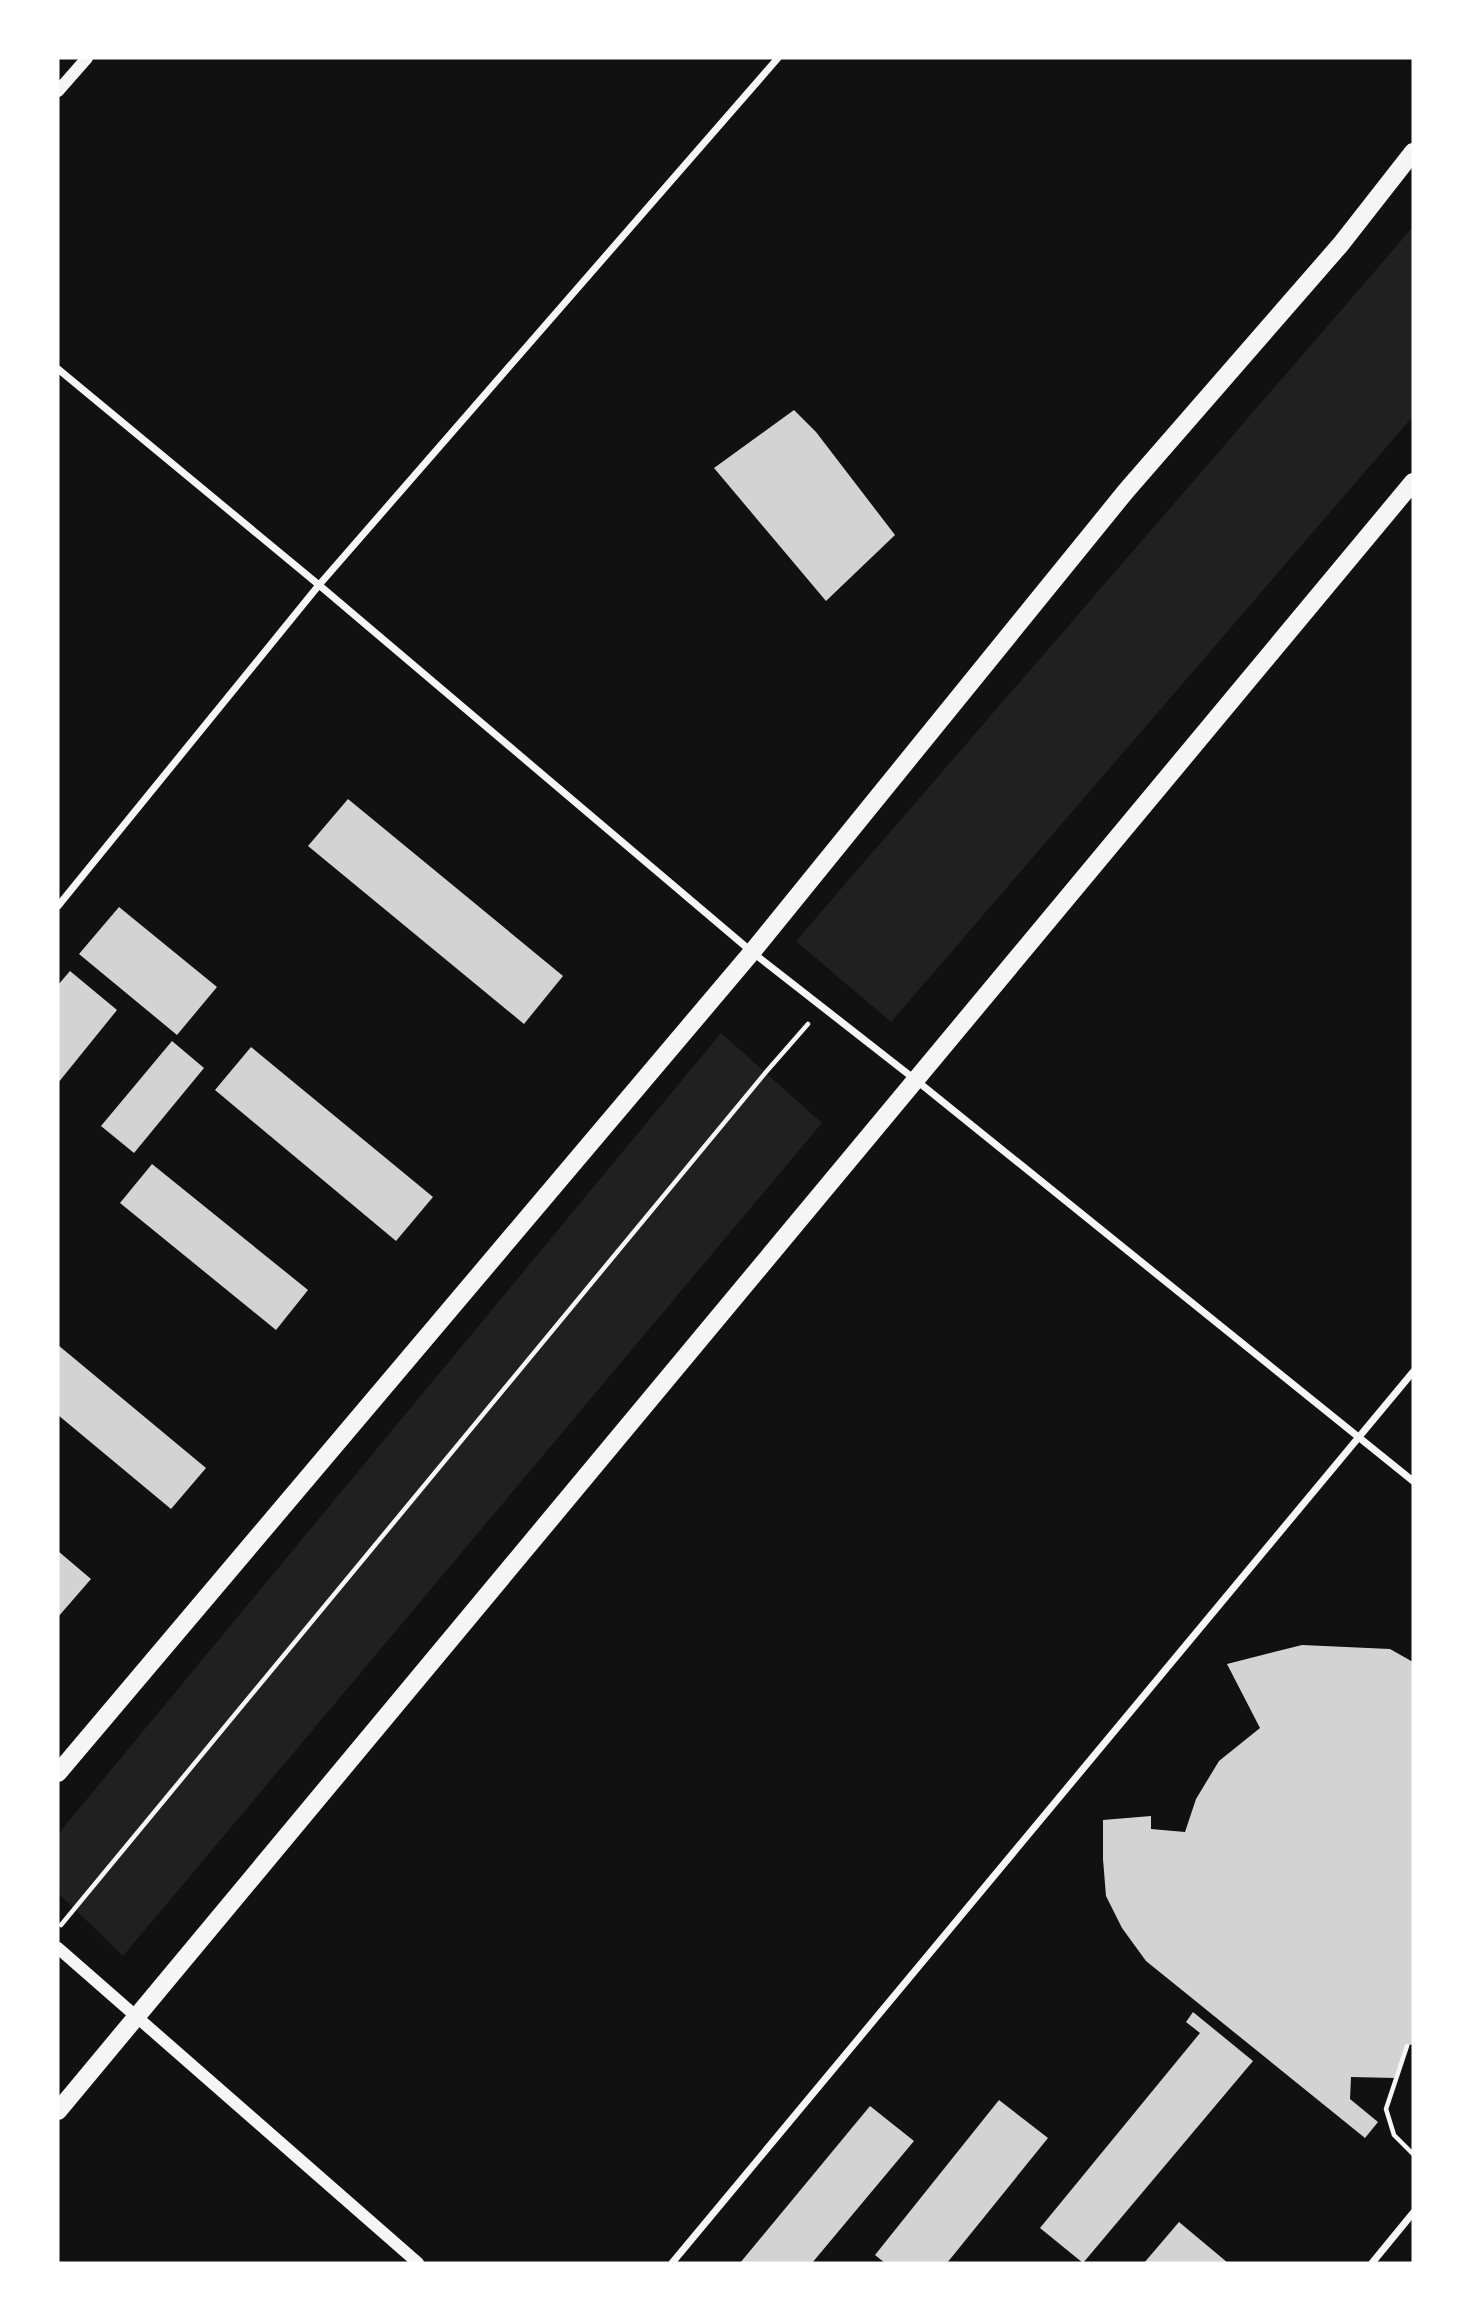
<svg xmlns="http://www.w3.org/2000/svg" width="1471" height="2321" font-family="'Alegreya Sans',sans-serif">
  <rect width="100%" height="100%" fill="#111"/>
  <!-- green -->
  <path fill="#202020" d="M1413,227v189l-522,606 -95,-81z
    M721,1033l101,90 -699,833 -65,-63v-59z"/>
  <!-- building -->
  <path fill="#d3d3d3" d="M794,410l22,22 79,103 -69,66 -112,-133z
    M348,799l215,177 -39,48 -216,-178z
    M119,907l98,80 -40,48 -98,-81z
    M70,971l47,39 -59,73v-98z
    M172,1041l32,27 -70,85 -33,-27z
    M251,1047l182,150 -37,44 -181,-151z
    M152,1164l156,126 -32,40 -156,-127z
    M58,1345l148,123 -35,41 -113,-94z
    M58,1551l33,28 -33,38z
    M1302,1645l88,4 23,13v382l-6,2 -11,32 -45,-1 -1,22 28,23 -13,16 -219,-177 -24,-33 -16,-32 -3,-37v-39l48,-4v13l34,3 11,-33 23,-38 41,-33 -33,-64z
    M1193,2012l60,49 -170,202 -43,-35 160,-195 -14,-11z
    M999,2100l49,38 -101,125h-62l-10,-8z
    M870,2106l44,35 -102,122h-72z
    M1179,2222l49,41h-84z"/>
  <g fill="none" stroke-linecap="round" stroke-linejoin="round">
    <!-- path -->
    <path stroke="#f5f5f5" stroke-width="4.5" d="M61,1925l705,-853 42,-48
      M1407,2046l-21,63 8,26 19,19"/>
    <!-- minor -->
    <path stroke="#f5f5f5" stroke-width="7" d="M58,369l261,216 433,367 165,129 496,400
      M58,906l261,-321 459,-527
      M672,2263l741,-891
      M1372,2263l41,-50"/>
    <!-- tertiary -->
    <path stroke="#f5f5f5" stroke-width="12" d="M58,91l29,-33
      M58,1948l360,315"/>
    <!-- primary -->
    <path stroke="#f5f5f5" stroke-width="18" d="M58,1773l694,-821 374,-461 215,-247 72,-92
      M58,2111l1355,-1629"/>
  </g>
  <!-- border -->
  <rect width="1471" height="2321" fill="none" stroke="#ffffff" stroke-width="119"/>
</svg>
